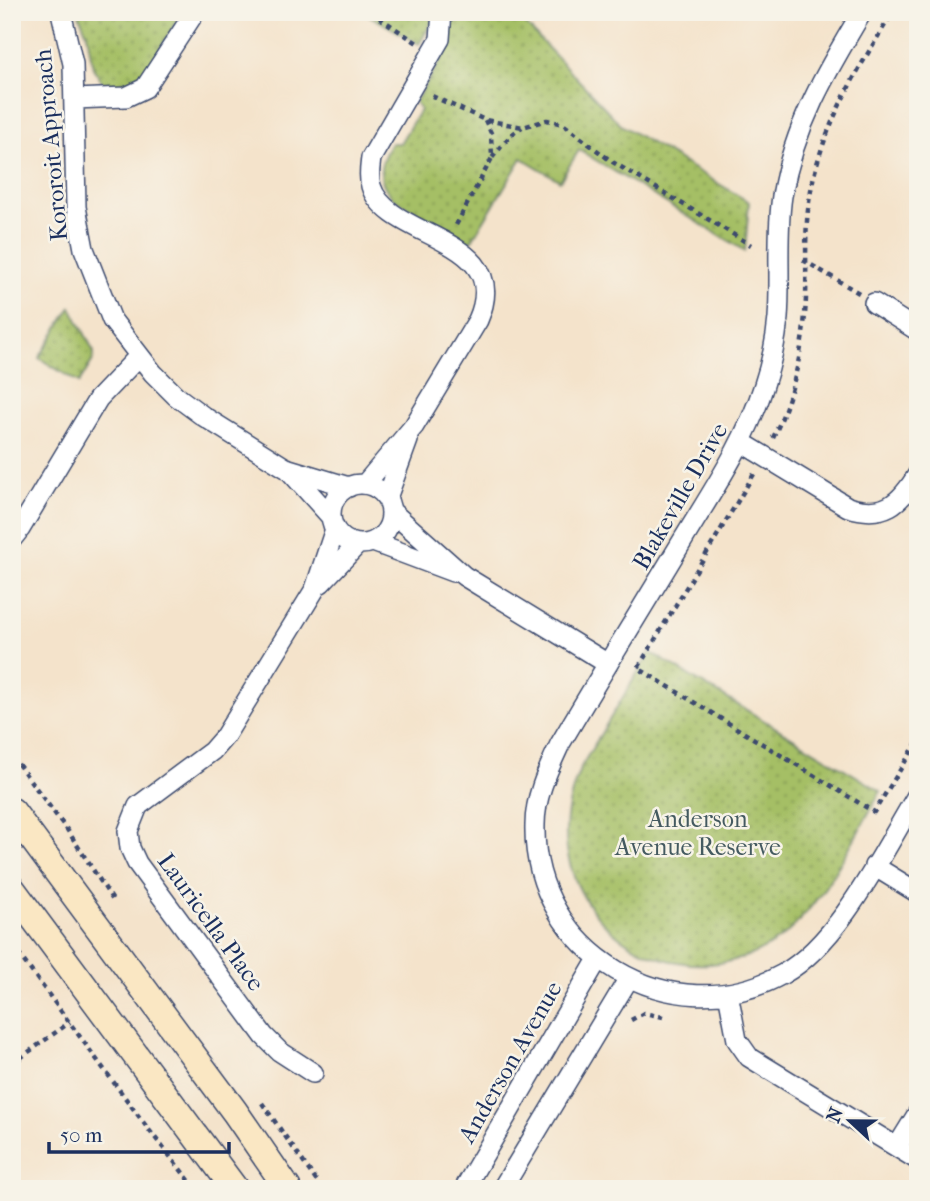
<svg xmlns="http://www.w3.org/2000/svg" width="930" height="1201" font-family="'IM FELL French Canon',serif">
  <defs>
    <pattern id="park-dots" width="8" height="8" patternUnits="userSpaceOnUse" patternTransform="scale(1.75)"><rect width="8" height="8" fill="#a5bf65"/><path d="M2 2h.1M6 6h.1" fill="none" stroke="#869c56" stroke-width="1.8" stroke-linecap="round"/></pattern>
  </defs>
  <rect width="100%" height="100%" fill="#f7f3e8"/>
  <filter id="ink" filterUnits="userSpaceOnUse"><feTurbulence type="fractalNoise" baseFrequency=".0143" numOctaves="2"/><feDisplacementMap in="SourceGraphic" scale="14" xChannelSelector="R" yChannelSelector="G"/><feConvolveMatrix kernelMatrix="1 2 1 2 8 2 1 2 1" color-interpolation-filters="sRGB"/></filter>
  <filter id="wash" filterUnits="userSpaceOnUse"><feTurbulence type="fractalNoise" baseFrequency=".00686" numOctaves="4" result="noise"/><feDisplacementMap in="SourceGraphic" scale="28" xChannelSelector="R" yChannelSelector="G"/><feGaussianBlur stdDeviation="1.57" result="paint"/><feColorMatrix in="noise" values="0 0 0 0 0 0 0 0 0 0 0 0 0 0 0 0 0 1.4 0 .05"/><feComposite in="paint" operator="in"/></filter>
  <g filter="url(#wash)">
    <rect width="100%" height="100%" fill="#f4e3cb"/>
    <!-- park -->
    <path fill="url(#park-dots)" stroke="#607762" stroke-width="2" d="M78,12h104l-40,67 -12,10 -25,-3 -12,-18 -6,-34z
      M363,12h69l-1,12 -12,20z
      M449,12h65l107,113 128,77 -4,49 -166,-101 -19,31 -38,-23 -50,82 -7,1 -72,-43c-18,-19 -14,-35 -2,-55h9l20,-33 -5,-8 26,-42z
      M71,307l23,45 -1,8 -14,23 -40,-25z
      M650,652l231,139c-26,45 -63,123 -106,151 -82,54 -192,5 -208,-92 -4,-29 3,-57 14,-83z"/>
  </g>
  <g filter="url(#ink)">
    <g fill="none" stroke-linecap="round" stroke-linejoin="round">
      <defs>
        <path id="minor" d="M61,12l12,52 3,143 8,42 28,71 41,53 23,23 27,20 83,52 63,19
          M862,12c-36,60 -68,114 -80,184 -6,40 -1,81 -4,122 -2,22 -7,46 -14,67 -18,57 -51,105 -81,155 -41,68 -83,136 -123,204 -12,26 -25,52 -25,81 -3,127 137,211 248,149 58,-33 100,-123 135,-180
          M74,99l52,-2 19,-9 50,-76
          M874,303l44,28
          M741,442l107,65c36,11 52,-3 70,-33
          M287,468l44,49
          M365,484l49,-58 64,-106c37,-85 -91,-79 -107,-134 -3,-10 -1,-19 0,-28l69,-119 2,-27
          M331 514a30 30 0 1 1 60 0a30 30 0 1 1-60 0Z
          M387,498l21,-58
          M391,511l73,65 144,88
          M12,539l8,-10 78,-130 41,-43
          M373,542l80,30
          M321,583l37,-39
          M874,866l44,27
          M728,993l9,47 12,17 169,103
          M313,1073l-34,-22 -15,-15 -127,-173 -7,-15 -2,-17 10,-25 74,-55 13,-15 90,-147 20,-60
          M897,1147l21,-34
          M464,1189l134,-230
          M502,1189l127,-211"/>
        <path id="secondary" d="M12,811l223,301 53,77
          M12,889l223,300"/>
      </defs>
      <!-- minor casing -->
      <use href="#minor" stroke="#3c4a6e" stroke-width="22"/>
      <!-- secondary casing -->
      <use href="#secondary" stroke="#3c4a6e" stroke-width="29"/>
      <!-- path -->
      <path stroke="#3c4a6e" stroke-width="4.5" stroke-dasharray="5 5" stroke-linecap="butt" d="M371,12l46,31
        M432,96l53,24 38,7 24,-7 16,4 48,37 140,84
        M485,120l6,13 1,25 18,-22 12,-9
        M456,225l36,-67
        M803,260l56,33
        M773,438c21,-44 31,-92 33,-140 1,-34 -2,-68 4,-102 11,-69 47,-125 83,-184
        M754,474l-116,194 236,144 44,-71
        M12,756l56,75 46,71
        M12,945l137,185 47,59
        M631,1020l13,-7 19,4
        M12,1064l58,-42
        M262,1103l60,86"/>
      <!-- minor -->
      <use href="#minor" stroke="#fff" stroke-width="19"/>
      <!-- secondary -->
      <use href="#secondary" stroke="#fae7c3" stroke-width="26"/>
    </g>
  </g>
  <g text-anchor="middle" stroke-width="5" stroke-linejoin="round" paint-order="stroke">
    <!-- street labels -->
    <g font-size="24" fill="#1b2f5e" stroke="#f7f3e8">
      <text transform="translate(51 145) rotate(-95)" y="8">Kororoit Approach</text>
      <text transform="translate(680 496) rotate(-60)" y="8">Blakeville Drive</text>
      <text transform="translate(211 922) rotate(54)" y="8">Lauricella Place</text>
      <text transform="translate(510 1062) rotate(-60)" y="8">Anderson Avenue</text>
    </g>
    <!-- park labels -->
    <g font-size="24" fill="#445a60" stroke="#f7f3e8">
      <text x="698" y="827">Anderson<tspan x="698" dy="28">Avenue Reserve</tspan></text>
    </g>
  </g>
  <!-- margin -->
  <rect width="930" height="1201" fill="none" stroke="#f7f3e8" stroke-width="42"/>
  <!-- north arrow -->
  <g transform="translate(850 1121) rotate(292)" stroke="#f7f3e8" stroke-width="5" paint-order="stroke">
  <path d="M0-5L12 26L0 18L-12 26Z" fill="#1b2f5e"/>
  <text y="-10" font-size="19" font-weight="bold" text-anchor="middle" fill="#1b2f5e">N</text>
  </g>
  <!-- scale -->
  <path d="M49 1142v10h180v-10" fill="none" stroke="#1b2f5e" stroke-width="3.5"/>
  <text x="60" y="1142" font-size="21" fill="#1b2f5e" stroke="#f7f3e8" stroke-width="5" paint-order="stroke">50 m</text>
</svg>
